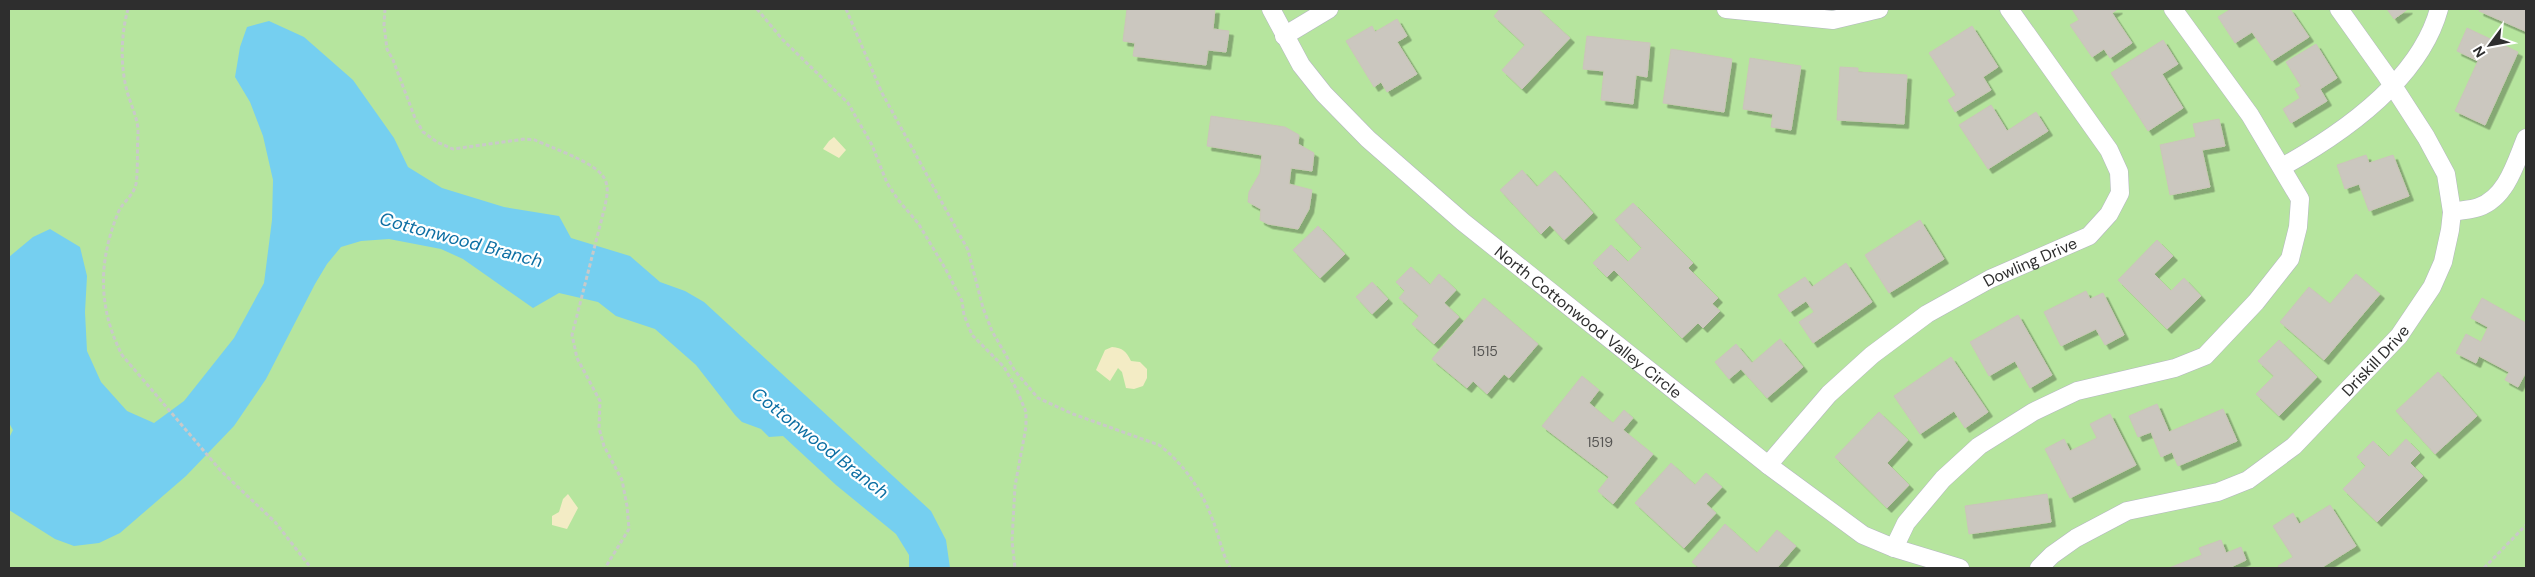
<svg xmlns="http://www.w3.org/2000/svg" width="2535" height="577" font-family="'DM Sans',sans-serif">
  <defs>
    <filter id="shadow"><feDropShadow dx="4.5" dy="4.5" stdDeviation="0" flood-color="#0004"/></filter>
  </defs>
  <rect width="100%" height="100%" fill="#efe9e1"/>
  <!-- green -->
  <path fill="#b6e59e" d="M9,9h2517v559h-2517z"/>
  <!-- sand -->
  <path fill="#f3ecc5" d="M834,137l12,13 -7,8 -16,-9 6,-8z
    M1112,347c11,1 14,4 19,14l9,1 7,7v9l-4,8 -9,3 -8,-1 -4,-16 -4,-4 -8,13 -14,-11 9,-20z
    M568,494l10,14 -11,21 -15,-4v-9l7,-4 4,-13z"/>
  <!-- water -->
  <path fill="#75cff0" d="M269,21l35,16 49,43 41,58 14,29 34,21 62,19 55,9 12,22 59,18 30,26 25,9 19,11 227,209 15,29 4,28h-41v-13l-13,-21 -60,-49 -53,-49 -14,1 -8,-8 -19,-7 -7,-7 -39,-50 -41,-36 -39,-13 -18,-14 -39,-9 -26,15 -70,-49 -22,-10 -52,-10 -28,2 -20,6 -14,17 -12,20 -49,95 -32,47 -48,50 -66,57 -21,10 -25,3 -19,-7 -46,-29v-72l4,-8 -4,-7v-166l24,-20 17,-8 30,18 7,29 -2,36 2,39 14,31 26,29 27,12 30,-22 50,-63 30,-55 8,-63 1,-40 -10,-44 -13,-34 -15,-25 5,-30 7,-20z"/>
  <!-- building -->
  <path fill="#cbc7bf" stroke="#cbc5ba" filter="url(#shadow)" d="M1127,9h88l-2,20 16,2 -3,21 -18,-2 -2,15 -73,-9 2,-13 -12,-2z
    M1500,9h38l32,29 -48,51 -20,-19 23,-25 -31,-29z
    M2072,9h46l-6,4 20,30 -22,15 -6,-9 -12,8 -22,-32 9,-5z
    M2231,9h59l19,28 -37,24 -20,-29 -17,11 -17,-26z
    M2387,9h21l-14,10z
    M2480,9h46l-1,22 -46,-20z
    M1397,19l10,17 -10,6 20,32 -30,18 -6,-10 -7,5 -28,-46 26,-15 3,6z
    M1972,26l26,41 -15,10 8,13 -36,22 -7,-12 8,-5 -27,-42z
    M2467,28l51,24 -33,73 -30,-14 23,-50 -21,-10z
    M1587,36l63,7 -3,34 -11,-2 -3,29 -32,-4 3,-29 -21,-2z
    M2163,40l15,24 -16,10 21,34 -35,23 -37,-58z
    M2316,44l21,34 -17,11 7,12 -36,22 -8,-14 17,-11 -5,-9 6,-3 -15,-24z
    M1671,49l61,10 -8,53 -61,-9z
    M1750,58l51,8 -10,64 -20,-3 2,-13 -30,-5z
    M1840,67l18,1v4l49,3 -3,49 -67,-4z
    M1991,105l16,26 29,-19 12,19 -60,38 -29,-44z
    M1211,116l74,11 14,8 -1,9 16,9 -2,18 -21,-3 -2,16 23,6 -3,19 -11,20 -30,-5 -8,-4 1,-11 -13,-7 1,-10 11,-19 2,-18 -55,-9z
    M2219,119l6,27 -23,4 8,37 -40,8 -10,-50 36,-8 -3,-13z
    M2366,155l3,8 24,-8 16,41 -40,15 -10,-27 -14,5 -8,-24z
    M1522,170l15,17 18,-16 38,42 -29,27 -14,-15 -9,9 -41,-44z
    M1633,203l60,60 -5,5 30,30 -6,6 8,7 -17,17 -5,-5 -16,15 -68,-68 -7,7 -14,-14 18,-18 17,17 14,-14 -27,-28z
    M1920,220l24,39 -55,34 -24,-38z
    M1318,226l27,28 -25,24 -27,-28z
    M2157,240l16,16 -19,18 17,17 13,-13 17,18 -34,33 -49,-49z
    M1846,263l26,39 -59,41 -14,-21 15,-10 -8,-11 -16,11 -12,-17 27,-18 7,10z
    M1411,267l19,18 9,-11 17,16 -12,13 15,14 -25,27 -22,-20 7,-8 -20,-18 6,-7 -9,-9z
    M2356,274l24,20 -56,66 -44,-38 29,-35 21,17z
    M1372,282l16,17 -16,15 -16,-17z
    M2086,291l4,8 13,-6 21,42 -19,10 -9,-16 -35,17 -17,-34z
    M1484,298l54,46 -29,34 -5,-4 -17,20 -14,-13 -6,7 -35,-29z
    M2482,298l44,25v49l-8,15 -13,-7 4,-8 -30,-16 -3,7 -20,-10 10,-19 15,8 7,-15 -17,-9z
    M2018,315l34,60 -22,13 -15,-27 -26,15 -19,-34z
    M1780,339l23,28 -36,31 -26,-29 -12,10 -14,-17 21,-18 16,19z
    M2279,340l38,37 -38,39 -23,-22 18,-18 -16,-15z
    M1951,357l37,55 -23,16 -11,-17 -34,23 -26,-38z
    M2438,372l39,44 -42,38 -39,-43z
    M1582,376l17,14 -10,13 24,20 11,-13 9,8 -10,12 30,24 -40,50 -15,-13 11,-14 -67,-51z
    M2157,404l12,28 54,-23 14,32 -59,25 -6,-14 -11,5 -10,-25 -13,5 -9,-21z
    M1879,412l29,28 -21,23 22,22 -22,23 -52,-51z
    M2110,414l26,51 -66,33 -25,-49 19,-10 6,12 27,-13 -7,-14z
    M2406,439l14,14 -10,10 13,13 -46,46 -34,-33 23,-23 -9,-9 16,-16 16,16z
    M1671,463l24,22 11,-12 16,14 -16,17 10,9 -32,35 -49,-45z
    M2047,494l4,28 -82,12 -4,-28z
    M2330,505l26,41 -35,22h-41l-2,-2 15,-9 -20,-31 20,-13 6,11z
    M1725,524l32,29 20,-23 19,16 -19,22h-78l-7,-6z
    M2221,540l5,13 15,-6 5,13 -17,8h-60l33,-13 -3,-7z"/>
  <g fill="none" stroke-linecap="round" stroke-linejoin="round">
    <defs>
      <g id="minor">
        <path id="s1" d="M1271,9l30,56 23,29 44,45 95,83 305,243 95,70 31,13 66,20"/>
        <path d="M1726,9l107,11 46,-11"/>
        <path d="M1284,36l45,-27"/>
        <path d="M2282,167c61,-34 138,-88 157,-158"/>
        <path d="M2452,212c9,-2 19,-2 27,-5 28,-10 37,-45 47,-69"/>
        <path id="s2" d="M1768,465l61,-71 43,-39 55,-41 63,-35 99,-43 20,-22 11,-21 -1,-21 -10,-22 -100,-141"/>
        <path d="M1894,548l12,-25 37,-44 36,-33 54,-34 44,-21 98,-23 30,-12 51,-54 34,-43 8,-32 2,-28 -50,-84 -77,-106"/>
        <path id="s3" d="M2039,568l13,-13 24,-17 51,-27 91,-19 30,-12 46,-34 105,-110 33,-49 11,-25 7,-32 2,-18 -6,-38 -20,-37 -40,-62 -47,-66"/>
      </g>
    </defs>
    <!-- minor casing -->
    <use href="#minor" stroke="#b4b7c1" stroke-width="19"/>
    <!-- path -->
    <path stroke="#c9c9c9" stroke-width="3" stroke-dasharray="4 2.5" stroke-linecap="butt" d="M128,9c-7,25 -8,56 -1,82 4,15 12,29 11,44 -1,14 0,37 -2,49 -3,13 -14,18 -18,29 -20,49 -20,95 4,142l99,116 54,51 36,46
      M385,9l-1,16 3,24 6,11 22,58 8,14 14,10 16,7 72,-10 10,1c17,8 56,21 67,35 8,10 5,20 3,31l-33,129 5,23 23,43 -1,27 5,18 18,34 5,26 2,23 -24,39
      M757,9l26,31 65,63 24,42 15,38 12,18 19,22 27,45 17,33 2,14 8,20 32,32 12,21 10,24v15l-11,59 -3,55 3,27
      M846,9l36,84 86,157 15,58 9,23 23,40 23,27 35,16 86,31c22,16 41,43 51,68 8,18 11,38 20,55
      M2484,568l42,-43"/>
    <!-- minor -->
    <use href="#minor" stroke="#fff" stroke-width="18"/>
  </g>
  <g text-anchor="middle" stroke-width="4.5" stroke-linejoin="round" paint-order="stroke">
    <!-- number labels -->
    <g font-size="14" fill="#555452">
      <text x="1485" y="356">1515</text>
      <text x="1600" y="447">1519</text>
    </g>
    <!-- street labels -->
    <g font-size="16" fill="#2e2e2e" stroke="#fff">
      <text dy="6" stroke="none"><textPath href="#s2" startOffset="336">Dowling Drive</textPath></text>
      <text dy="6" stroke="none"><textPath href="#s1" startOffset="450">North Cottonwood Valley Circle</textPath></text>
      <text dy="6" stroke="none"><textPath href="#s3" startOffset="406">Driskill Drive</textPath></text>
    </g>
    <!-- water labels -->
    <g font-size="18" font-style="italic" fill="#0d6fa3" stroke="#fff">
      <text transform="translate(461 240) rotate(15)" y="6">Cottonwood Branch</text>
      <text transform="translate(820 443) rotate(38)" y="6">Cottonwood Branch</text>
    </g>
  </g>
  <!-- border -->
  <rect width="2535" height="577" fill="none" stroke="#2e2e2e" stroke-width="20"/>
  <!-- north arrow -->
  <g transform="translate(2490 45) rotate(238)" stroke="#ffffff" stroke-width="4" paint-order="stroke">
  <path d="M0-4L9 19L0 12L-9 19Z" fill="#2e2e2e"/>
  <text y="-8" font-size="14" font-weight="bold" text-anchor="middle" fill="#2e2e2e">N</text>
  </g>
</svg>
